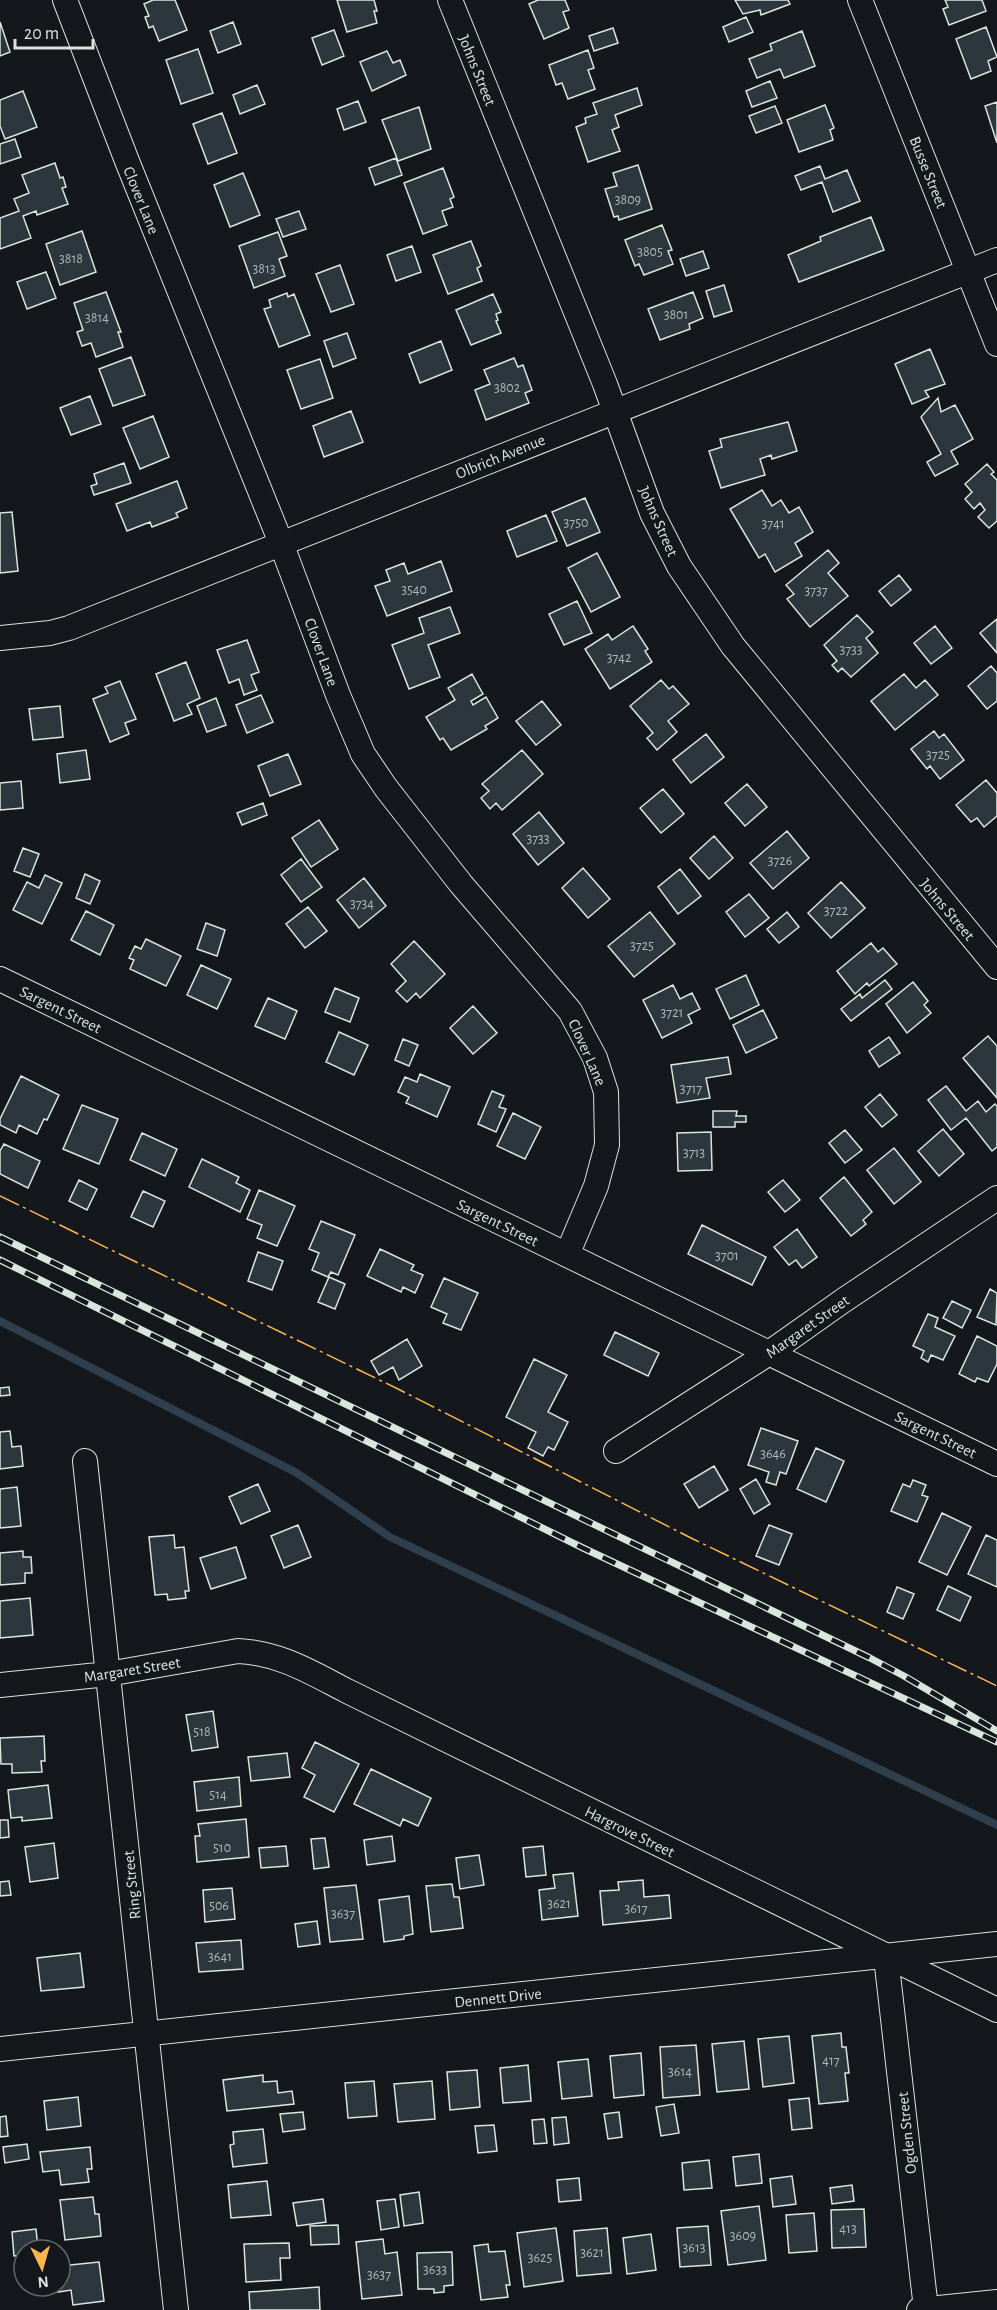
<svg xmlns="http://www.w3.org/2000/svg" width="997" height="2310" font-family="'Alegreya Sans',sans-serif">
  <rect width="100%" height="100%" fill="#14181c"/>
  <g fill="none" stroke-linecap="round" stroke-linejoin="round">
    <!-- stream -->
    <path stroke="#2f3f4d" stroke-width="8" d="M0,1321l297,152 93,64 607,288"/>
  </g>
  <!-- building -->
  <path fill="#2c363c" stroke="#d8e6dc" stroke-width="1.5" d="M153,0h22l12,30 -28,11 -6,-15 -4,2 -4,-11 4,-1 -5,-12z
    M337,0h37l3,11h-3l3,12 -30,9z
    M538,0h27l4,10 -6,2 6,16 -25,11 -15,-35z
    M735,0h53l2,4 -29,11 -1,-5 -17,4z
    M945,0h37l4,11 -37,14 -6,-16 5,-2z
    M746,17l7,15 -24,10 -6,-15z
    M0,22l10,30 -10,4z
    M233,22l8,22 -23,9 -8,-22z
    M986,27l11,30 -9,4 3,10 -20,8 -15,-40z
    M613,28l5,15 -24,8 -5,-15z
    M334,30l10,26 -22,9 -10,-27z
    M802,31l13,35 -31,12 -4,-9 -23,9 -8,-19 23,-9 -2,-6z
    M198,49l15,44 -32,11 -15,-44z
    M588,50l6,18 -6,2 7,19 -27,10 -6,-16 -6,2 -7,-20z
    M387,51l6,12 7,-3 6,15 -34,16 -12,-29z
    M770,81l7,17 -25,9 -6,-16z
    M257,85l8,19 -25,10 -7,-19z
    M637,88l5,17 -27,10 4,12 -7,3 8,21 -32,11 -12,-35 10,-4 -1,-5 12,-4 -4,-11z
    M23,91l14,36 -32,12 -5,-13v-26z
    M358,101l8,21 -22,8 -7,-21z
    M997,102v41l-12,-37z
    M825,105l9,23 -4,2 3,10 -34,12 -12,-32z
    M775,106l7,17 -26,10 -7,-17z
    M419,107l12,42 -33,12 -16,-41z
    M222,113l15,40 -29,11 -15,-40z
    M15,139l6,18 -21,7v-20z
    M396,158l6,17 -27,10 -6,-17z
    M55,163l5,15 3,-1 3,10 -4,1 6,16 -31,11 -1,-4 -13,5 8,22 -31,11v-31l19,-7 -5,-12 15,-6 -7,-18z
    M638,165l14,44 -33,11 -1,-4 -4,1 -9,-28 12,-3 -4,-13z
    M820,166l5,13 22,-9 13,31 -27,11 -11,-30 -21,8 -6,-14z
    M443,168l11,29 -4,2 3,8 -11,4 5,14 -24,9 -19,-51z
    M243,173l17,42 -30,12 -16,-42z
    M299,211l7,18 -23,8 -7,-18z
    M871,217l13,33 -85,32 -11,-27 33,-14 -1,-4z
    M662,225l10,25 -4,1 5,13 -29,11 -5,-11 -4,2 -10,-26z
    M82,231l14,41 -36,13 -14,-41z
    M278,232l9,24 -8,3 6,17 -31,12 -15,-42z
    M471,241l10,25 -4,2 5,13 -34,13 -15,-39z
    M412,246l9,26 -25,9 -9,-26z
    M703,251l6,17 -23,8 -6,-17z
    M340,265l14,39 -23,8 -15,-38z
    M46,272l10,26 -29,11 -10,-27z
    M724,285l8,26 -18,6 -8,-26z
    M106,292l15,40h-3l5,15 -27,10 -5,-14 -9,3 -5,-14 6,-2 -9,-27z
    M693,292l10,26 -14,6 1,5 -30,11 -12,-31z
    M287,293l1,4 6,-3 16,41 -31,12 -15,-38 7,-2 -2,-7z
    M493,294l8,18 -5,2 2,6 -2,1 5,12 -30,12 -15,-35z
    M347,333l9,25 -23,9 -9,-26z
    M441,341l11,29 -32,13 -11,-29z
    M930,349l15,35 -20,7 4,6 -17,7 -17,-40z
    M131,357l14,38 -32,11 -14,-37z
    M514,358l4,9 5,-2 9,25 -7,3 4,10 -43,17 -11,-30 15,-6 -6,-14z
    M320,359l13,39 -32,11 -14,-39z
    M90,396l11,28 -30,11 -11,-27z
    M938,398l3,14 14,-7 18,34 -22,12 7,13 -23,12 -8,-14 14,-8 -20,-37z
    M351,411l12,31 -39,15 -11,-31z
    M153,416l16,41 -29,12 -17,-41z
    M788,422l9,29 -25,8 -1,-4 -11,4 5,16 -44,13 -12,-37 13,-4 -2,-8z
    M124,463l7,20 -37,12 -3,-9 6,-2 -3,-10z
    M987,464l7,8 -3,2 6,6v41l-8,7 -11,-11 7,-7 -5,-7 -6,6 -9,-10 7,-7 -7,-8z
    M177,481l10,27 -11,5 2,4 -26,10 -2,-5 -23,9 -11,-27z
    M762,490l10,16 9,-6 8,13 10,-6 14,25 -18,11 7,13 -27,16 -10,-18 -6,4 -29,-49z
    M585,498l15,34 -33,14 -15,-34z
    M12,512l6,59 -18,2v-60z
    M546,515l11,26 -40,16 -10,-26z
    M828,550l11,13 -11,10 20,23 -38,31 -23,-28 7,-5 -8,-9z
    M597,553l23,44 -29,15 -23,-44z
    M441,561l11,30 -65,25 -12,-30 15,-5 -4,-11 18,-7 4,11z
    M899,575l12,15 -20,16 -12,-15z
    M577,601l15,32 -28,12 -15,-31z
    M450,607l10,26 -32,12 12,32 -31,12 -17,-44 32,-12 -5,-15z
    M857,615l16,17 -7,6 12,15 -27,24 -9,-9 -4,4 -6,-7 5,-4 -13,-16z
    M997,619v34l-17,-20z
    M633,626l15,23 -3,2 7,11 -42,27 -25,-40 23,-15 4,6z
    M935,626l17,22 -21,16 -17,-21z
    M247,640l12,32 -8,3 6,15 -13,5 -5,-16 -10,4 -12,-33z
    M186,662l14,36 -13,6 5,10 -18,7 -18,-47z
    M991,666l6,7v28l-10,8 -19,-23z
    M472,674l11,20 -12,7 2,4 13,-8 12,21 -13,8 2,3 -36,21 -8,-12 -3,2 -14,-23 29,-17 -7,-12z
    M904,674l12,14 9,-8 13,15 -43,35 -24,-29z
    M661,680l8,9 4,-3 16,18 -21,17 9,11 -20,18 -10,-12 6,-5 -23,-27z
    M120,681l16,38 -11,4 4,11 -19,8 -17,-43 15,-6 -3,-6z
    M261,695l12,27 -26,11 -11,-28z
    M216,698l10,27 -19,7 -10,-26z
    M542,701l19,24 -25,20 -20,-24z
    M60,706l3,31 -30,3 -4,-31z
    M934,731l5,7 5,-4 20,26 -24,19 -10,-13 -3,3 -16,-20z
    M706,734l18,23 -33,26 -18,-23z
    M86,750l4,29 -30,4 -3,-29z
    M522,750l21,24 -41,36 -6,-7 -6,6 -9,-11 8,-7 -7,-7z
    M288,754l13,30 -31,12 -12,-30z
    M986,780l11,13v23l-13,11 -7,-9 -6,4 -15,-17z
    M21,781l2,27 -23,2v-27z
    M747,784l20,23 -22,19 -20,-23z
    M663,789l21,25 -23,19 -21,-25z
    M263,803l4,12 -25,10 -5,-12z
    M539,812l25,31 -26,22 -25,-31z
    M319,820l19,29 -27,18 -19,-29z
    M787,831l22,27 -36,31 -23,-26z
    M714,836l19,22 -24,21 -19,-21z
    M23,848l16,6 -9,23 -16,-6z
    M301,859l21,28 -21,15 -20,-27z
    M583,868l27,31 -22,19 -26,-30z
    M680,869l21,27 -23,18 -20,-27z
    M85,874l15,7 -10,23 -14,-6z
    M45,875l17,8 -20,41 -29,-14 14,-28 12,6z
    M364,878l22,28 -27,22 -22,-28z
    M841,882l24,26 -34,30 -23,-25z
    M749,894l20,24 -24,19 -19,-25z
    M308,907l19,24 -22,17 -19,-24z
    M86,911l28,14 -14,30 -29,-15z
    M650,912l25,32 -41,33 -26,-31z
    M787,912l12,15 -20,16 -12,-14z
    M206,923l19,7 -8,26 -20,-7z
    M146,939l35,17 -15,30 -36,-17 4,-9 -5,-2 6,-12 6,3z
    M414,941l31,33 -25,24 -4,-5 -9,9 -11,-11 10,-10 -15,-17z
    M871,943l7,9 5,-4 14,16 -28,22 -2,-3 -12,11 -18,-23z
    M201,965l30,14 -14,30 -30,-14z
    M746,975l13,30 -29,14 -14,-30z
    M885,980l7,9 -41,32 -10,-12 19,-15 2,4z
    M913,982l15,19 -4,4 7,8 -24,20 -21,-29z
    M673,985l7,14 12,-6 8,16 -12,6 4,8 -30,15 -19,-38z
    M335,988l24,10 -9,24 -25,-10z
    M268,998l29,13 -12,28 -30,-13z
    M473,1006l24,27 -24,21 -23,-26z
    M763,1010l14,28 -31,15 -13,-28z
    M339,1032l29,13 -14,30 -28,-13z
    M988,1036l9,10v52l-34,-40z
    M889,1037l11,16 -21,14 -10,-16z
    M403,1039l15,6 -9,21 -14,-6z
    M728,1057l3,17 -25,4 4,20 -33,5 -6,-38z
    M420,1074l30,13 -13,30 -31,-14 3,-6 -11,-5 7,-15 12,5z
    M21,1076l38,19 -12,25 -3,-1 -7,15 -18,-9 -3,8 -16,-8v-6z
    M946,1086l20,25 12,-10 8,11 9,-8 2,2v41l-5,4 -26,-33 -15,12 -23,-30z
    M492,1091l12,5 -5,11 7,2 -10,23 -18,-8z
    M880,1094l17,21 -15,12 -17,-20z
    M82,1105l36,14 -19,45 -36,-15z
    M713,1111h24l-1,5h10v6h-11v5h-22z
    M513,1113l28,14 -16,32 -28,-13z
    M943,1129l21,25 -25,22 -21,-25z
    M845,1130l17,20 -17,13 -16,-20z
    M711,1132l1,38 -34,1 -1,-38z
    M142,1133l35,16 -12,27 -35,-16z
    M4,1144l36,17 -12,27 -28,-14v-23z
    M894,1148l27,34 -27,22 -27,-34z
    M202,1159l37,18 -3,6 14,7 -10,22 -51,-25z
    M844,1177l28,35 -9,8 3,4 -15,12 -31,-38z
    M79,1180l18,9 -10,21 -18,-9z
    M783,1180l17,20 -15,12 -17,-20z
    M259,1190l36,16 -18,40 -20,-8 5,-13 -15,-6z
    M143,1191l22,10 -12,26 -22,-10z
    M321,1221l34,14 -17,40 -7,-3 -3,5 -16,-7 7,-17 -10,-4z
    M702,1225l64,32 -14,28 -64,-31z
    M797,1229l20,28 -15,11 -6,-8 -7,5 -15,-18z
    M380,1249l34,16 -3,5 12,5 -8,18 -12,-6 -2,5 -34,-16z
    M258,1252l25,9 -11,29 -24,-9z
    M329,1277l16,7 -10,25 -17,-7z
    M444,1278l34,15 -17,37 -18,-7 4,-9 -16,-7z
    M990,1289l7,4 -1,32 -19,-8z
    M952,1301l19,9 -9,18 -19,-10z
    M928,1314l10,4 -3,9 20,9 -12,24 -12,-5 -3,7 -7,-4 3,-7 -11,-5z
    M615,1332l44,21 -11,23 -44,-21z
    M977,1336l20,10v18l-9,18 -11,-4 -2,4 -16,-8z
    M407,1339l15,27 -23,14 -6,-13 -14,8 -8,-14z
    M534,1359l33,16 -19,37 20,10 -14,28 -6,-3 -5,9 -15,-8 8,-16 -30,-15z
    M9,1387l1,8 -10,1v-8z
    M761,1428l37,13 -12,33 -6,-2 -4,13 -10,-3 3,-10 -21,-7z
    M10,1431l2,16 9,-1 2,20 -23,3v-37z
    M816,1448l28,13 -18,41 -29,-13z
    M714,1466l14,24 -29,18 -15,-24z
    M756,1479l14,25 -16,10 -14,-25z
    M913,1480l13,5 -4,10 6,2 -11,25 -26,-11 12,-27 7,3z
    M258,1484l12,27 -29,13 -12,-27z
    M17,1487l4,39 -21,2v-39z
    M942,1513l29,14 -24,48 -28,-13z
    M298,1525l13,32 -27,11 -13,-32z
    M769,1525l23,9 -13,31 -23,-9z
    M174,1535l1,13 9,-1 5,44h-4l1,7 -18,2 -1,-6 -12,1 -6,-58z
    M986,1535l11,5v47l-29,-13z
    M236,1547l10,31 -35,11 -11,-31z
    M23,1551v6h8l1,16h-7v10l-25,2v-32z
    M948,1586l23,11 -11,24 -23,-11z
    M897,1587l17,7 -11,25 -16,-7z
    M30,1598l3,37 -33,3v-37z
    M213,1711l5,36 -26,4 -6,-36z
    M44,1736l1,25h-4l1,11 -30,1v-9h-11l-1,-26z
    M315,1742l44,22 -25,48 -30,-15 11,-22 -13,-7z
    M287,1753l3,24 -39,4 -3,-24z
    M371,1769l60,29 -13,28 -15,-7 -3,7 -46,-22z
    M239,1777l2,29 -44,5 -3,-29z
    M48,1785l4,33 -30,3v-4l-11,1 -3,-28z
    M246,1819l3,38 -52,5 -2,-26h5l-2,-12z
    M0,1820h8l1,17 -9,1z
    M392,1836l3,25 -28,4 -3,-25z
    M325,1838l4,29 -15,2 -3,-30z
    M54,1843l4,35 -28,4 -5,-35z
    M286,1846l2,20 -27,2 -2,-20z
    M543,1846l3,29 -20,2 -3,-29z
    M479,1855l5,30 -24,4 -4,-31z
    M573,1873l5,43 -36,4 -3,-30 16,-2 -2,-13z
    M643,1880l1,17 25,-2 2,23 -68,7 -3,-34 19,-1 -1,-8z
    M9,1881l2,14 -11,1v-14z
    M452,1884l2,13h5l4,31 -32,4 -5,-46z
    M356,1885l7,54 -33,3 -6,-54z
    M232,1888l3,31 -30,3 -2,-32z
    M409,1896l4,38 -9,2v3l-20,3 -5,-42z
    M317,1921l3,23 -22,3 -3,-23z
    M241,1940l2,29 -44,3 -3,-29z
    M80,1953l4,34 -43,4 -4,-33z
    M841,2033l1,14h4l3,26h-4l3,28 -29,3 -7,-68z
    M789,2036l5,47 -31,4 -5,-48z
    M744,2041l5,48 -32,3 -5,-48z
    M696,2045l4,50 -37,3 -3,-51z
    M641,2053l3,42 -30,3 -4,-42z
    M588,2059l4,37 -30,3 -4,-37z
    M528,2065l3,36 -28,2 -3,-35z
    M477,2070l3,37 -30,3 -3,-38z
    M263,2075v7l14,-1 1,12 14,-2 2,13 -67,7 -4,-31z
    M374,2081l3,35 -29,2 -3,-35z
    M432,2081l3,38 -37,3 -4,-38z
    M78,2097l3,29 -34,4 -3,-29z
    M809,2098l3,30 -20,2 -3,-30z
    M674,2104l5,29 -18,3 -5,-29z
    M303,2112l2,17 -22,3 -3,-18z
    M619,2112l3,25 -14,2 -4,-25z
    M6,2116l2,20 -8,1v-20z
    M566,2117l3,26 -15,2 -2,-27z
    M544,2119l3,24 -13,1 -2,-24z
    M494,2125l3,26 -19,2 -3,-27z
    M263,2129l4,34 -34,4 -3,-22 4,-1 -1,-12z
    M27,2144l2,15 -24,4 -2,-16z
    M90,2147l2,22h-5l2,13 -28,3 -2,-15 -16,2 -3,-20z
    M759,2154l3,29 -26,3 -3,-29z
    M709,2160l3,28 -28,2 -2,-27z
    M792,2176l4,28 -23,3 -3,-28z
    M579,2178l2,22 -22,2 -2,-22z
    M267,2181l4,34 -40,3 -3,-33z
    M852,2185l2,16 -22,3 -2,-16z
    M419,2192l4,31 -19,3 -4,-31z
    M93,2197l2,17h4l2,22 -36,4 -5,-40z
    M323,2199l3,23 -29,4 -4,-23z
    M395,2199l4,28 -18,3 -4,-29z
    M759,2206l7,54 -38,5 -7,-54z
    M864,2209l2,38 -34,1 -1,-38z
    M814,2213l3,38 -28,2 -3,-38z
    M338,2225l1,19 -28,1 -1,-19z
    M708,2226l3,39 -31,2 -3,-39z
    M556,2228l7,53 -39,6 -7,-54z
    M607,2228l4,45 -34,3 -3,-45z
    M36,2229l2,21h-14v5l-10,1 -2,-24z
    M651,2234l5,36 -29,4 -4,-36z
    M383,2239l2,15 12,-2 5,43 -40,4 -6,-57z
    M289,2243l1,15h-10l1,22 -35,2 -2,-38z
    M488,2244l1,8 16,-1 5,34h-4l2,12 -27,3 -7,-54z
    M452,2252l1,33 -9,1v6l-10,1v-4h-16l-1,-36z
    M99,2262l5,39 -31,4 -2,-15 -13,2 2,-26z
    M319,2287l1,23h-70l-1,-18z"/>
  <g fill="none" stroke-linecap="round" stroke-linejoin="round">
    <defs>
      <path id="street" d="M65,0l62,161 154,382 57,152 25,59 23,34 75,96 109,127 25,47 11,34 1,53 -11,41 -29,69
        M450,0l155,384 47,129 27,53 54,80 264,321
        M860,0l137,344
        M0,638l50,-5 19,-5 928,-368
        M0,979l997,485
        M616,1451l153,-98 75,-53 153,-102
        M85,1461l91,849
        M0,1685l108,-11 130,-23c42,2 72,21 109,40l650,319
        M886,1957l40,352
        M0,2049l997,-105
        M919,2310l78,-8"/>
    </defs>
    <!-- street casing -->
    <use href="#street" stroke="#d8e6dc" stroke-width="26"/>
    <!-- street -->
    <use href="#street" stroke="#14181c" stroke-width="24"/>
    <defs>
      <path id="rail" d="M0,1237l870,421 34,18 93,55
        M0,1260l583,288 414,194"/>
    </defs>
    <!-- rail casing -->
    <use href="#rail" stroke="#d8e6dc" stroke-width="7"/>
    <!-- rail -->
    <use href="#rail" stroke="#14181c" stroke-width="4.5" stroke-dasharray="14" stroke-linecap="butt"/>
    <!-- power -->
    <path stroke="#ffb74d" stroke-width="1.5" stroke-dasharray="21 4.5 3 4.5" stroke-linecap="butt" d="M0,1196l398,193 295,150 304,147"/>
  </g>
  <g text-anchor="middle" stroke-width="4.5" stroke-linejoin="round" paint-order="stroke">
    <!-- number labels -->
    <g font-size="14" fill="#adbab4">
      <text x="628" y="204">3809</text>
      <text x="650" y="256">3805</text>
      <text x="71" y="263">3818</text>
      <text x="264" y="273">3813</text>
      <text x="676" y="319">3801</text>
      <text x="97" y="322">3814</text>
      <text x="507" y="392">3802</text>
      <text x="576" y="527">3750</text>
      <text x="773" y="528">3741</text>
      <text x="414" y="594">3540</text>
      <text x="816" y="595">3737</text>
      <text x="851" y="654">3733</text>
      <text x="619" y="662">3742</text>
      <text x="938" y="759">3725</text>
      <text x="538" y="843">3733</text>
      <text x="780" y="865">3726</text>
      <text x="362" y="908">3734</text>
      <text x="836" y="915">3722</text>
      <text x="642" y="950">3725</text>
      <text x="672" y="1017">3721</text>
      <text x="691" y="1093">3717</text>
      <text x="694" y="1157">3713</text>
      <text x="727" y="1260">3701</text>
      <text x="773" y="1458">3646</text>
      <text x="202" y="1736">518</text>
      <text x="218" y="1799">514</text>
      <text x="222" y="1852">510</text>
      <text x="559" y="1908">3621</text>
      <text x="219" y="1910">506</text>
      <text x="636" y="1913">3617</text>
      <text x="343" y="1918">3637</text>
      <text x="220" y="1961">3641</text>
      <text x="831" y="2065">417</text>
      <text x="680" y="2076">3614</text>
      <text x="848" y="2233">413</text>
      <text x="743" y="2240">3609</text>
      <text x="694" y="2252">3613</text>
      <text x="592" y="2257">3621</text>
      <text x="540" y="2262">3625</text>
      <text x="435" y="2274">3633</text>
      <text x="379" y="2279">3637</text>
    </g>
    <!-- street labels -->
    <g font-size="16" fill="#d8e6dc" stroke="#14181c">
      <text transform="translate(478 70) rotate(68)" y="6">Johns Street</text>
      <text transform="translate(929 172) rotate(68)" y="6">Busse Street</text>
      <text transform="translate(142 200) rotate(68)" y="6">Clover Lane</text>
      <text transform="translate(500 456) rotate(-22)" y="6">Olbrich Avenue</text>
      <text transform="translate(659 521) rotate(66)" y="6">Johns Street</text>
      <text transform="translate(322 652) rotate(70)" y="6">Clover Lane</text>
      <text transform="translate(948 909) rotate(50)" y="6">Johns Street</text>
      <text transform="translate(61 1009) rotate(26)" y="6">Sargent Street</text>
      <text transform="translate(588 1052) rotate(66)" y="6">Clover Lane</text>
      <text transform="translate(498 1222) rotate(26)" y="6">Sargent Street</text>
      <text transform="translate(807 1326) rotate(-35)" y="6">Margaret Street</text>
      <text transform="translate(936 1434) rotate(26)" y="6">Sargent Street</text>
      <text transform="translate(132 1669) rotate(-9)" y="6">Margaret Street</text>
      <text transform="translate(630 1831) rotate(26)" y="6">Hargrove Street</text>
      <text transform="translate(131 1885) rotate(-96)" y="6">Ring Street</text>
      <text transform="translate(498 1997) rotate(-6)" y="6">Dennett Drive</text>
      <text transform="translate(906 2133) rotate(-96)" y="6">Ogden Street</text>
    </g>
  </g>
  <!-- north arrow -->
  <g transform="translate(42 2268) rotate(175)"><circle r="28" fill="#14181c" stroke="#626a69" stroke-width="1.5"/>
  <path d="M0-4.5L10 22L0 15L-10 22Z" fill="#ffb74d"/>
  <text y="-9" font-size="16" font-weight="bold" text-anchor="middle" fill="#d8e6dc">N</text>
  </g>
  <!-- scale -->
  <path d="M15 39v9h78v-9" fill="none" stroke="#d8e6dc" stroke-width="3"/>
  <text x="24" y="39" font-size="18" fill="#d8e6dc" stroke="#14181c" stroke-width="4.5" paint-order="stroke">20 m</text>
</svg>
